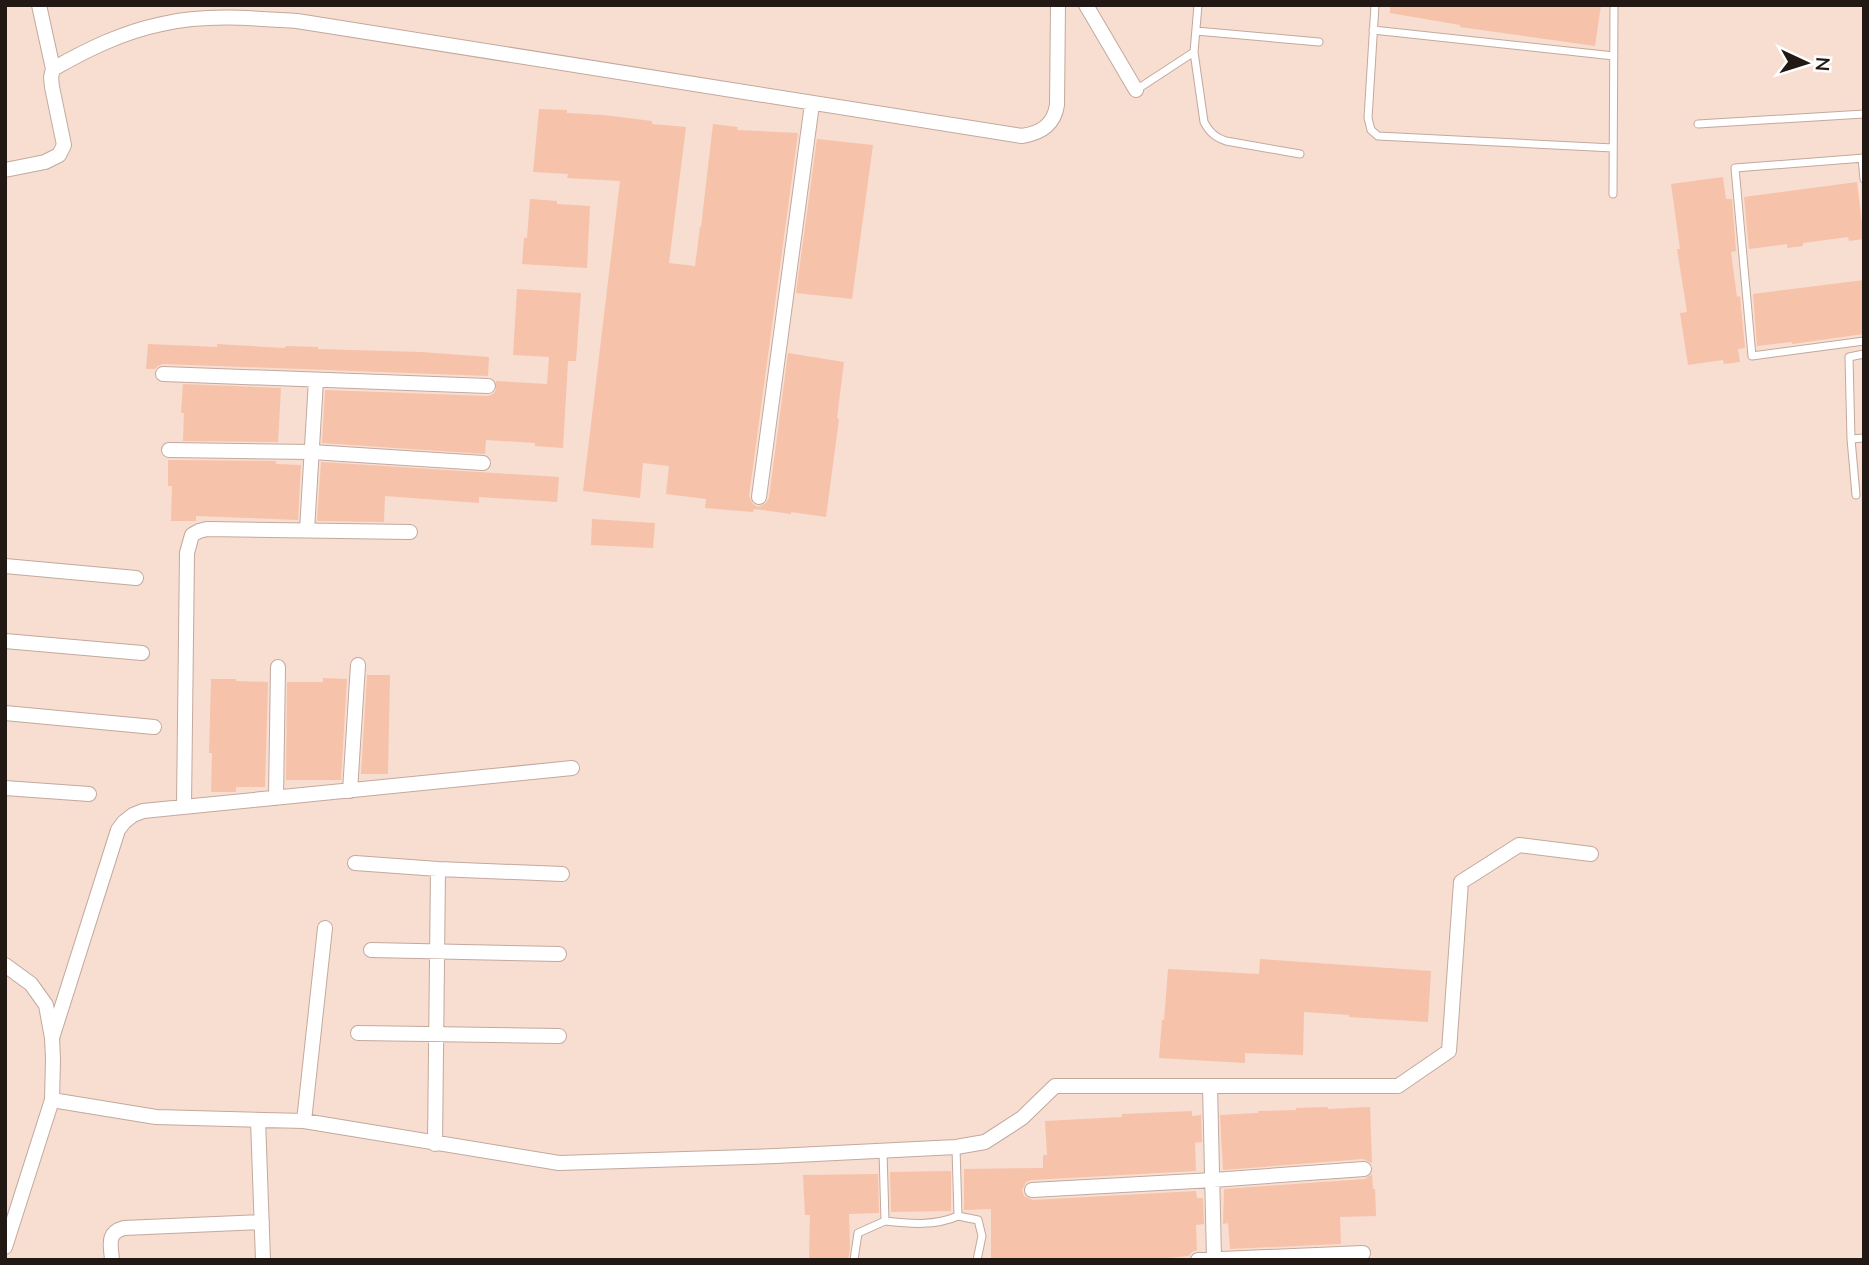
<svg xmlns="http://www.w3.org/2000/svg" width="1869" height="1265" font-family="'Nunito Sans',sans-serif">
  <rect width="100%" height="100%" fill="#f8ddd1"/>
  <!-- building -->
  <path fill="#f6c2aa" d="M1390,5h211l-6,41 -135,-19v-2l-70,-12z
    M539,109l28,1v3l36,2 49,6v3l34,3 -17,136 26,3 5,-39h1l12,-103 25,3 -1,3 61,3 -49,363 4,8 5,3 8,-4 3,-5 19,-145 56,9 -7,56 2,1 -13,98 -35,-5v2l-37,-5 -1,3 -48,-4 1,-9 -40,-5 3,-28 -26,-3 -3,35 -57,-7 37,-310 -53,-3 1,-4 -35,-2z
    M817,139l56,6 -21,154 -56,-6z
    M1723,177l3,22h6l4,52 -5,1 6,45 3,-1 5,52 -7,1 2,13 -16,2 -1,-4 -35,5 -8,-52 7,-1 -10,-63h3l-9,-65z
    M1857,182l7,57 -15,2 -1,-4 -45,6v3l-16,2v-4l-38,5 -5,-52z
    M530,199l27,2v3l33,2 -3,62 -65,-4 2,-26h3z
    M1864,280v54l-72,10v-2l-35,4 -4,-52z
    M517,289l64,4 -5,68h-8l-5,87 -28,-2v-3l-49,-3 -1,14 -163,-11 3,-53 163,6 5,-2 3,-4v-9l51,3 2,-27 -36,-2z
    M148,344l69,3v-3l68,4 1,-2 32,1v2l103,3 68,5 -1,19 -325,-12 -5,2 -3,3h-9z
    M183,384l98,4 -3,54 -95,-1 1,-28h-3z
    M168,460l108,1v3l25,1 -3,55 -102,-4v5h-25l1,-35h-4z
    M321,462l238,15 -2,25 -78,-5v6l-94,-7 -1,26 -67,-1z
    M592,519l63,4 -2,25 -62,-3z
    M367,675h23l-2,99h-27z
    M323,678l24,1 -6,101h-55l1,-98h36z
    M211,679h25v2l32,1 -3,105h-29v5h-25l1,-39h-3z
    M1260,959l171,12 -3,51 -79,-5v-2l-45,-3 -1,43 -58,-2v10l-86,-5 3,-38h2l4,-51 91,5z
    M1328,1107v2l42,-2 2,56 -9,-4 -140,11 -3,-55 38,-2v-2l38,-1v-2z
    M1192,1111v5l9,-1 1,27 -7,1 1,28 -165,9 -5,2 -4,8 2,6 9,4 163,-9 1,7h6l1,26 -8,1 1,25 -5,2 -3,4 -32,3 -166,1v-51l-27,1v-41l79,-1v-13h4l-2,-34 77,-4v-3z
    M951,1171v40l-60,1 -1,-40z
    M878,1174l1,39 -30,1 1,34 -2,12h-39l1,-45h-5l-2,-40z
    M1372,1174l1,15h2l1,27 -36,1 1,27 -111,5 -2,-26 -5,1 1,-35 141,-10z"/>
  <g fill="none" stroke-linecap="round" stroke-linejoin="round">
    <defs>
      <path id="lane" d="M1198,5l-4,47 10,70c6,11 11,15 22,19l74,13
        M1375,5l-7,113 3,12 7,6 235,12
        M1373,30l241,26
        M1196,31l123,11
        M1136,90l58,-38
        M1698,124l166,-10
        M1862,158l2,21
        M1864,158l-129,10 17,188 112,-15
        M1613,194l1,-189
        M1851,439l13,-1
        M1856,495l-5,-56 -2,-82 15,-3
        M883,1151l2,70c25,3 50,5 73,-5l-2,-68
        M958,1216l20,4 4,16 -5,24
        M854,1260l4,-27 27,-12"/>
      <path id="street" d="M39,5l14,64
        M1086,5l50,85
        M5,170l40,-8 14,-7 5,-10 -12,-58 -1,-10 2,-8c35,-20 70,-37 109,-45 43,-10 91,-6 135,-3l725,115c19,-3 32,-11 35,-31l1,-100
        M163,374l325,12
        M169,450l143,2 171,11
        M759,497l53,-393
        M307,530l9,-150
        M5,566l131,12
        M5,641l137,12
        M5,713l149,14
        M5,788l84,6
        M350,791l8,-126
        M276,798l2,-131
        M184,806l3,-253 5,-18 7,-4 8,-2 203,3
        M355,863l83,6 124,5
        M371,950l188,4
        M5,965l26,19 15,21 6,33 1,21 -1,41 -47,147
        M358,1033l201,3
        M52,1038l66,-208 6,-8 9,-7 10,-4 429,-43
        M1210,1086l4,172
        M52,1100l104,17 148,4 255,42 217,-7 180,-9 29,-5 37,-24 33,-32h343l51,-35 12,-169 58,-37 72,9
        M258,1120l5,140
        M304,1121l21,-193
        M435,1144l3,-275
        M1032,1190l181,-10 151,-11
        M112,1260c-1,-15 -6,-27 12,-32l138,-6
        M1198,1260l165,-7"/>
    </defs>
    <!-- lane casing -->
    <use href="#lane" stroke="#c3a99d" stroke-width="9"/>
    <!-- street casing -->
    <use href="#street" stroke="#c3a99d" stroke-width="16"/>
    <!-- lane -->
    <use href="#lane" stroke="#fff" stroke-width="7"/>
    <!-- street -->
    <use href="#street" stroke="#fff" stroke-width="14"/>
  </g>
  <!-- border -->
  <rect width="1869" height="1265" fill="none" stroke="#221914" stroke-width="14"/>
  <!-- north arrow -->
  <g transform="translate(1806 63) rotate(94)" stroke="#ffffff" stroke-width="5" paint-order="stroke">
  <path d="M0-5L12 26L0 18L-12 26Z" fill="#221914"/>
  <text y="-10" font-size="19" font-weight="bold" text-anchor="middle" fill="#221914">N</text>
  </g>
</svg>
